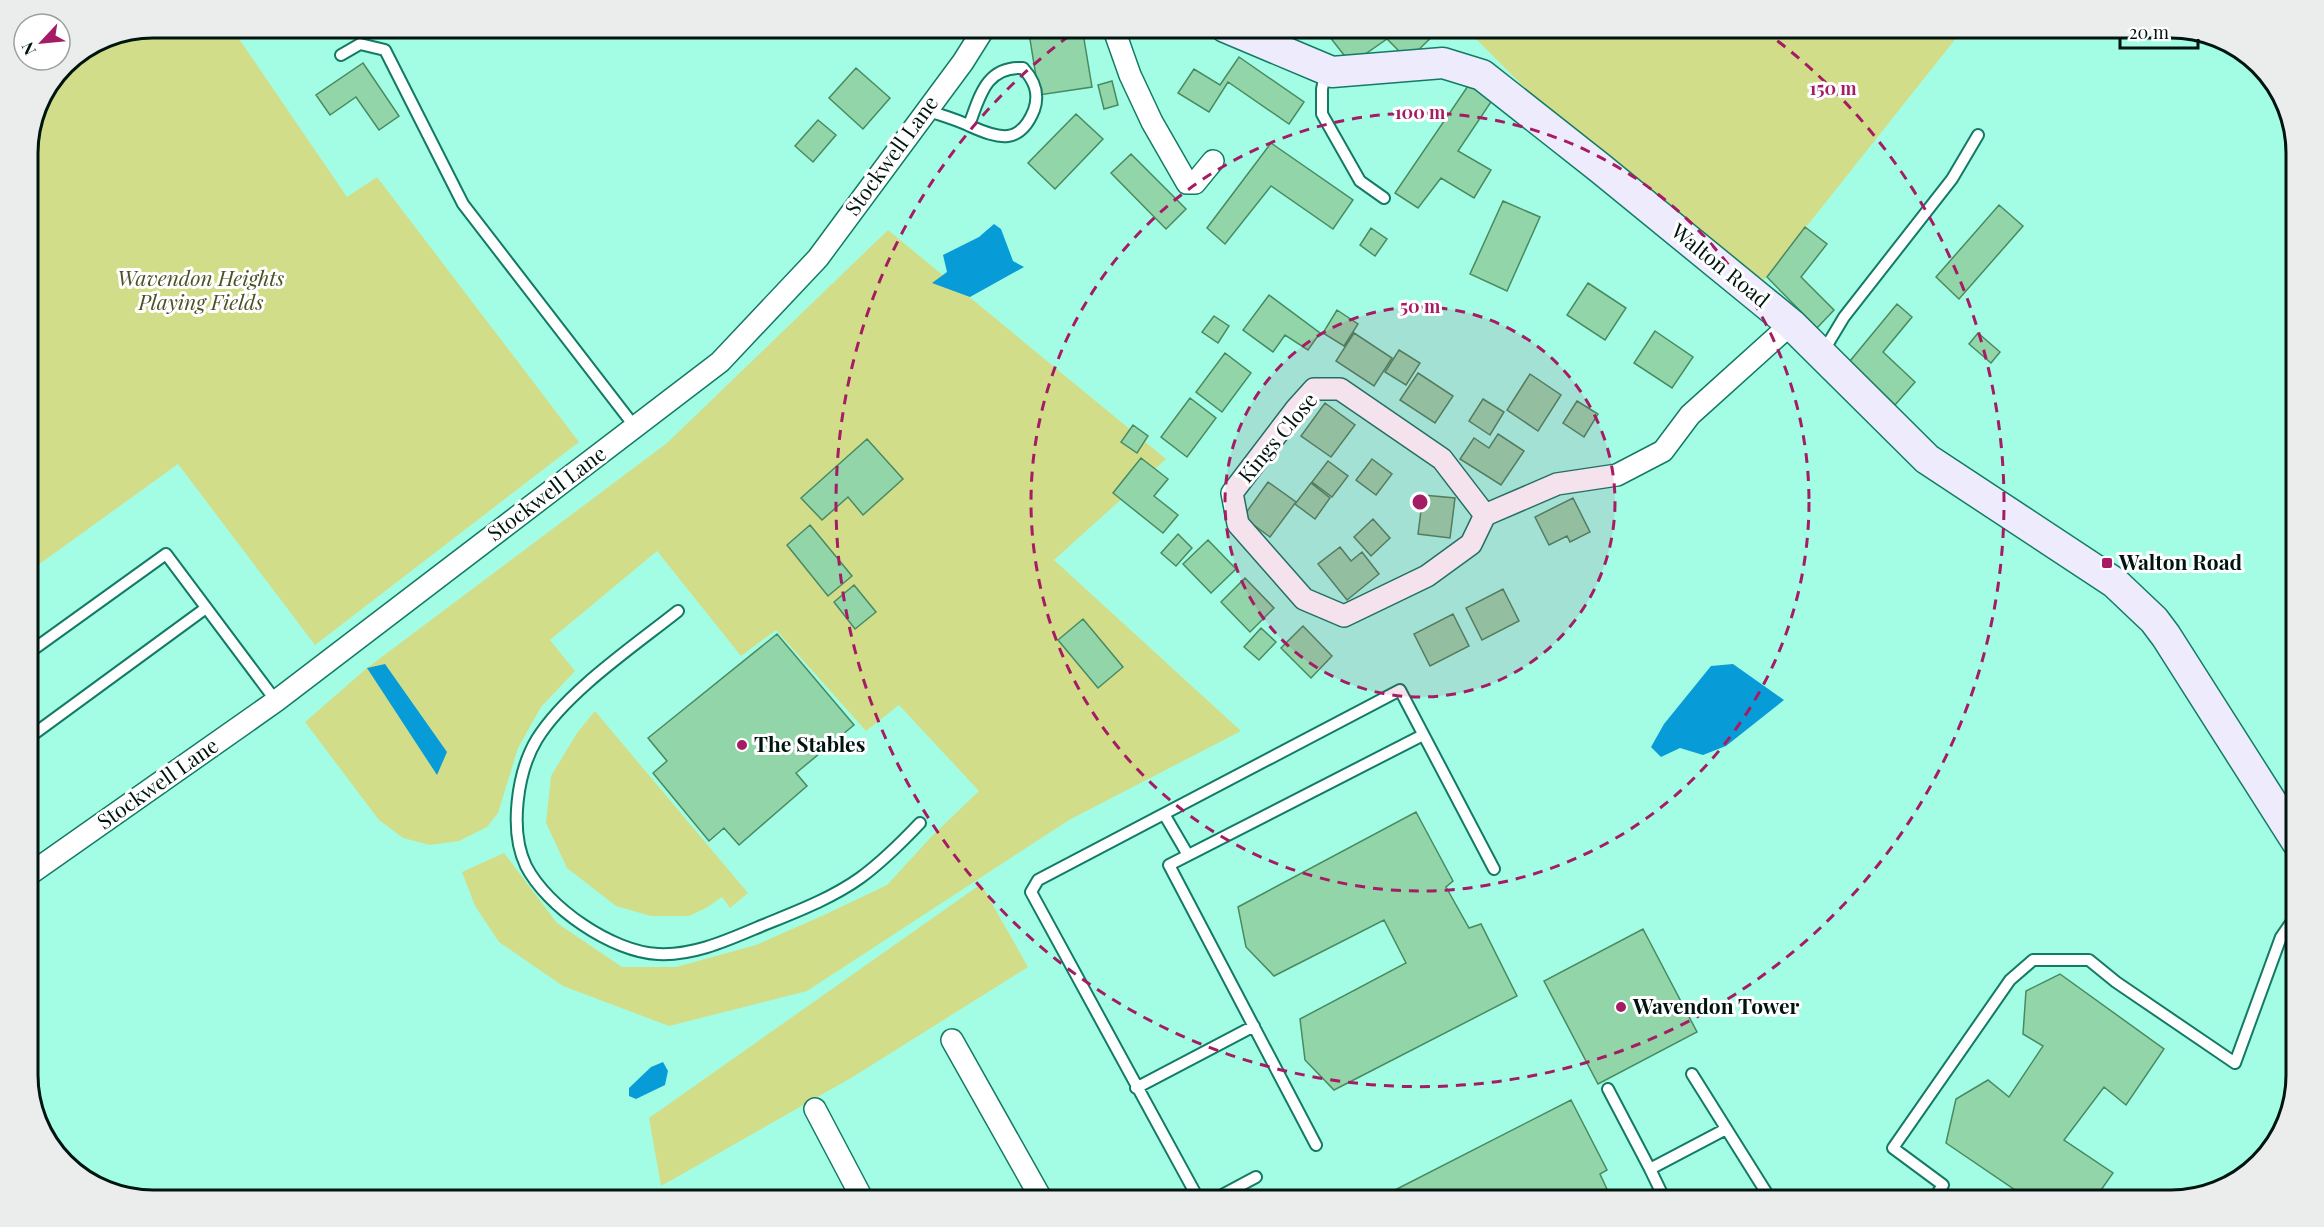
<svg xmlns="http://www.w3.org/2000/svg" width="2324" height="1227" font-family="'Playfair Display',serif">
  <rect width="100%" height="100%" fill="#a3fde4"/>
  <!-- green -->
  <path fill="#d2dd8a" d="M153,27h78l116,170 30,-20 202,265 -264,203 -137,-181 -151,109v-428l10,-41 27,-40 41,-28z
    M1464,27h501l-201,253 -155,-108z
    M888,230l278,229 -112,101 187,171 -172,89 -262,171 -138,35 -106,-40 -64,-44 -24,-36 -13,-34 42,-19 53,70 65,44h54l80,-22 68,-30 63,-30 45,-49 47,-45 -80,-86 -33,26 -90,-101 -35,26 -84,-105 -107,89 25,31 -34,36 -23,41 -20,65 -11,14 -28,14 -29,4 -27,-7 -24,-18 -74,-98 62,-54 300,-225z
    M595,711l153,182 -18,15 -8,-11 -16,11 -17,8h-38l-35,-10 -49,-38 -21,-45 5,-47 26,-43z
    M981,884l47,83 -177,111 -190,108 -12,-68z"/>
  <!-- water -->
  <path fill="#079cd7" d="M994,224l7,5 12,32 11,6 -54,30 -38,-14 15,-11 -4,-17 36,-18z
    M385,664l62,88 -10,23 -70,-107z
    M1733,664l51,36 -58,46 -23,9 -23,-7 -19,9 -10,-10 13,-23 47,-58z
    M663,1062l5,9 -3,14 -29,14 -7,-3v-8l22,-21z"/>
  <!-- building -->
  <path fill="#91d5a8" stroke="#488a61" stroke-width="1.5" d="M286,27h18l-12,8z
    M1028,27h54l10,60 -53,8z
    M1322,27h120l-34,33 -21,-21 -36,25z
    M1239,57l65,45 -15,22 -61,-42 -19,30 -31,-19 16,-24 26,16z
    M363,63l36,53 -20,14 -23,-33 -26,18 -14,-20z
    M856,68l34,30 -27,31 -34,-31z
    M1112,81l6,24 -14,4 -6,-24z
    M1470,83l23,16 -35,52 33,19 -17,28 -33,-20 -23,30 -23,-15z
    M1076,114l27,25 -48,50 -27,-26z
    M818,120l18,15 -23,27 -18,-16z
    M1271,143l82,57 -20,29 -62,-43 -46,58 -18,-16z
    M1131,154l55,55 -20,20 -55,-56z
    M1503,201l37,16 -33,74 -37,-17z
    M1999,205l24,21 -64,73 -23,-22z
    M1805,227l22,17 -26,33 33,33 -17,18 -50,-51z
    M1371,228l16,11 -12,17 -15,-11z
    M1588,283l38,25 -21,32 -38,-25z
    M1269,295l51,38 -12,17 -23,-15 -12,17 -30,-22z
    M1897,304l15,13 -29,35 32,30 -20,23 -45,-44z
    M1337,310l21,14 -14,22 -21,-13z
    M1214,316l15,10 -11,17 -16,-11z
    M1655,331l38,26 -21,31 -38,-25z
    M1354,333l38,25 -18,28 -38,-25z
    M1978,333l22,19 -9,11 -22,-19z
    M1399,350l21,13 -14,22 -21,-13z
    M1225,353l26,20 -29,39 -26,-20z
    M1418,373l35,23 -18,27 -35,-23z
    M1530,374l31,21 -23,36 -31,-21z
    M1190,398l26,20 -29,39 -26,-20z
    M1483,399l21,13 -14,23 -21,-14z
    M1577,401l21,13 -14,23 -21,-14z
    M1325,403l30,22 -24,32 -30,-21z
    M1133,425l15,11 -11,17 -16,-11z
    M1498,434l26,17 -23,34 -41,-26 14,-21 15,10z
    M867,439l36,40 -40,36 -15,-18 -26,23 -21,-22z
    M1141,458l27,21 -14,17 24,19 -15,18 -50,-40z
    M1372,459l20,15 -16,21 -20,-15z
    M1328,461l20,15 -16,21 -20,-15z
    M1268,482l28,20 -26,35 -27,-20z
    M1311,483l19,15 -15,21 -20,-15z
    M1423,495l32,3 -5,40 -32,-4z
    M1573,498l17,34 -20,10 -3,-6 -18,9 -14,-28z
    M1373,519l17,19 -19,18 -17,-19z
    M810,525l42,51 -24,20 -41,-51z
    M1178,534l14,14 -16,18 -15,-13z
    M1208,540l28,29 -25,24 -28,-29z
    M1340,547l11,14 11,-9 17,22 -32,26 -29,-36z
    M1245,578l29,30 -24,24 -29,-30z
    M854,585l22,27 -21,17 -21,-27z
    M1503,589l16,32 -37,19 -16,-32z
    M1453,614l16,32 -39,20 -16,-32z
    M1083,619l40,48 -25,21 -40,-48z
    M1303,626l29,30 -21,22 -30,-30z
    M1261,628l15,14 -17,18 -15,-13z
    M777,634l77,91 -58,48 11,13 -68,59 -15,-17 -15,13 -56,-68 14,-12 -19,-23z
    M1416,812l37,69 -7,6 23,41 12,-4 36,72 -183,94 -29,-30 -5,-41 106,-56 -22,-43 -110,56 -28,-29 -8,-40z
    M1643,929l54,103 -99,52 -54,-103z
    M2060,974l104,75 -38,56 -22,-18 -40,53 49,33 -19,27h-86l7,-10 -69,-47 10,-44 32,-19 21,17 34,-51 -20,-12 3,-43z
    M1571,1100l36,70 -7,4 12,26h-220l-1,-8z"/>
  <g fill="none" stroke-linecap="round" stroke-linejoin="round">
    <defs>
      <path id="lane" d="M341,55l19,-11 25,6 78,154 172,223
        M1326,70l-4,19v25l38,67 24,17
        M926,110c14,5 30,9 44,16 29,13 50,19 64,-16 6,-17 0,-30 -11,-42 -37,-2 -43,28 -54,57
        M1823,352l21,-35 108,-138 26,-44
        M678,611c-44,35 -112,81 -141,128 -20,33 -28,92 -11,127 21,41 86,86 132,88 38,2 74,-16 108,-30 32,-13 66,-26 94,-46 22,-16 41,-35 60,-55
        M27,654l139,-100 110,147
        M27,739l179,-131
        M1164,814l24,41
        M1692,1074l79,126
        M1136,1088l118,-62
        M1608,1089l42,80
        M1316,1145l-147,-280 254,-130
        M1199,1200l-168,-308 7,-12 362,-190 94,179
        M1213,1200l43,-23
        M1665,1200l-15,-31 76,-40
        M1933,1200l10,-15 -50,-37 117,-168 23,-20h56l27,22 119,81 46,-126 16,-23"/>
      <path id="street" d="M1113,27l17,48 22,47 35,61h8l18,-22
        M1485,515l-43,-56 -102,-70h-26l-18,20 -64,84 6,31 66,75 40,17 83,-40 44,-32 14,-29 72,-31 60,-9 46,-24 27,-36 101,-91
        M27,876l249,-175 444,-339 98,-104 145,-196 22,-35
        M952,1040l90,160
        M815,1109l48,91"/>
      <path id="secondary" d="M1225,27l107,45 111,-9 39,12 118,93 191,156 136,135 188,124 39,37 12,16 131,206"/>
    </defs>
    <!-- lane casing -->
    <use href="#lane" stroke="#137a66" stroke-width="14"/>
    <!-- street casing -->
    <use href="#street" stroke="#137a66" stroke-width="24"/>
    <!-- secondary casing -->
    <use href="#secondary" stroke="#137a66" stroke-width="33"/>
    <!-- lane -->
    <use href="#lane" stroke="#fff" stroke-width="10"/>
    <!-- street -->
    <use href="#street" stroke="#fff" stroke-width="21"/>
    <!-- secondary -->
    <use href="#secondary" stroke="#eeebfc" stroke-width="30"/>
  </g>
  <!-- distance rings -->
  <circle cx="1420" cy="502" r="195" fill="#a51c64" fill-opacity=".12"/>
  <g fill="none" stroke="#a51c64" stroke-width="3" stroke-dasharray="10 8">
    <circle cx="1420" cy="502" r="195"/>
    <circle cx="1420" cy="502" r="389"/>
    <path d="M1763 30A584 584 0 1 1 1077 30"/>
  </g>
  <!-- markers -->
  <g fill="#a51c64" stroke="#fff" stroke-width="2">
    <rect x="2101" y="557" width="12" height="12" rx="3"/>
    <circle cx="742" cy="745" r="6"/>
    <circle cx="1621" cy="1007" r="6"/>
  </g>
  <g text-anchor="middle" stroke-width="6" stroke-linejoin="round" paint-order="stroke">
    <!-- street labels -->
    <g font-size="21" fill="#00150f" stroke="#fff">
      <text transform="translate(892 156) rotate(-54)" y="7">Stockwell Lane</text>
      <text transform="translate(1720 266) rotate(39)" y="7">Walton Road</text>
      <text transform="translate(1278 438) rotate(-50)" y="7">Kings Close</text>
      <text transform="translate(547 494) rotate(-37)" y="7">Stockwell Lane</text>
      <text transform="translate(158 784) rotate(-35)" y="7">Stockwell Lane</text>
    </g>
    <!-- park labels -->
    <g font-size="21" font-style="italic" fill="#4d5225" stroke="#fff">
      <text x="201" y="286">Wavendon Heights<tspan x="201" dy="24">Playing Fields</tspan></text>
    </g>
    <!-- poi labels -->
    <g font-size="21" font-weight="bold" fill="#00150f" stroke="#fff" text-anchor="start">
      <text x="2119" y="570">Walton Road</text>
      <text x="754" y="752">The Stables</text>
      <text x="1633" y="1014">Wavendon Tower</text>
    </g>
  </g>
  <!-- crop -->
  <path d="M0 0H2324V1227H0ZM153 38H2171A115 115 0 0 1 2286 153V1075A115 115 0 0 1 2171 1190H153A115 115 0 0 1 38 1075V153A115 115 0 0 1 153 38Z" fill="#ebecec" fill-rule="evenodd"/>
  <path fill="none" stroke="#00150f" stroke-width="3" d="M153 38H2171A115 115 0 0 1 2286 153V1075A115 115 0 0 1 2171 1190H153A115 115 0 0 1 38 1075V153A115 115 0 0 1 153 38Z"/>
  <circle cx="1420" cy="502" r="9" fill="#a51c64" stroke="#fff" stroke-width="3"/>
  <g font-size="18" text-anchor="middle" font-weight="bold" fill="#a51c64" stroke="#fff" stroke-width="6" stroke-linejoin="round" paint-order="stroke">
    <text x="1833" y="95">150 m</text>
    <text x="1420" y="119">100 m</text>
    <text x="1420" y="313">50 m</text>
  </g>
  <!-- north arrow -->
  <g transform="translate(42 42) rotate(244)"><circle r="28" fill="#ffffff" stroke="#99a19f" stroke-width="1.5"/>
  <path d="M0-4.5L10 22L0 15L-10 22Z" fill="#a51c64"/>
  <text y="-9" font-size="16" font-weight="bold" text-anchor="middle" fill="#00150f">N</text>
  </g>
  <!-- scale -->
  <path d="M2120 39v9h78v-9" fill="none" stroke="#00150f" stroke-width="3"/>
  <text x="2129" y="39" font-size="18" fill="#00150f" stroke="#ffffff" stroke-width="4.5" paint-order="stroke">20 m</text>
</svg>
